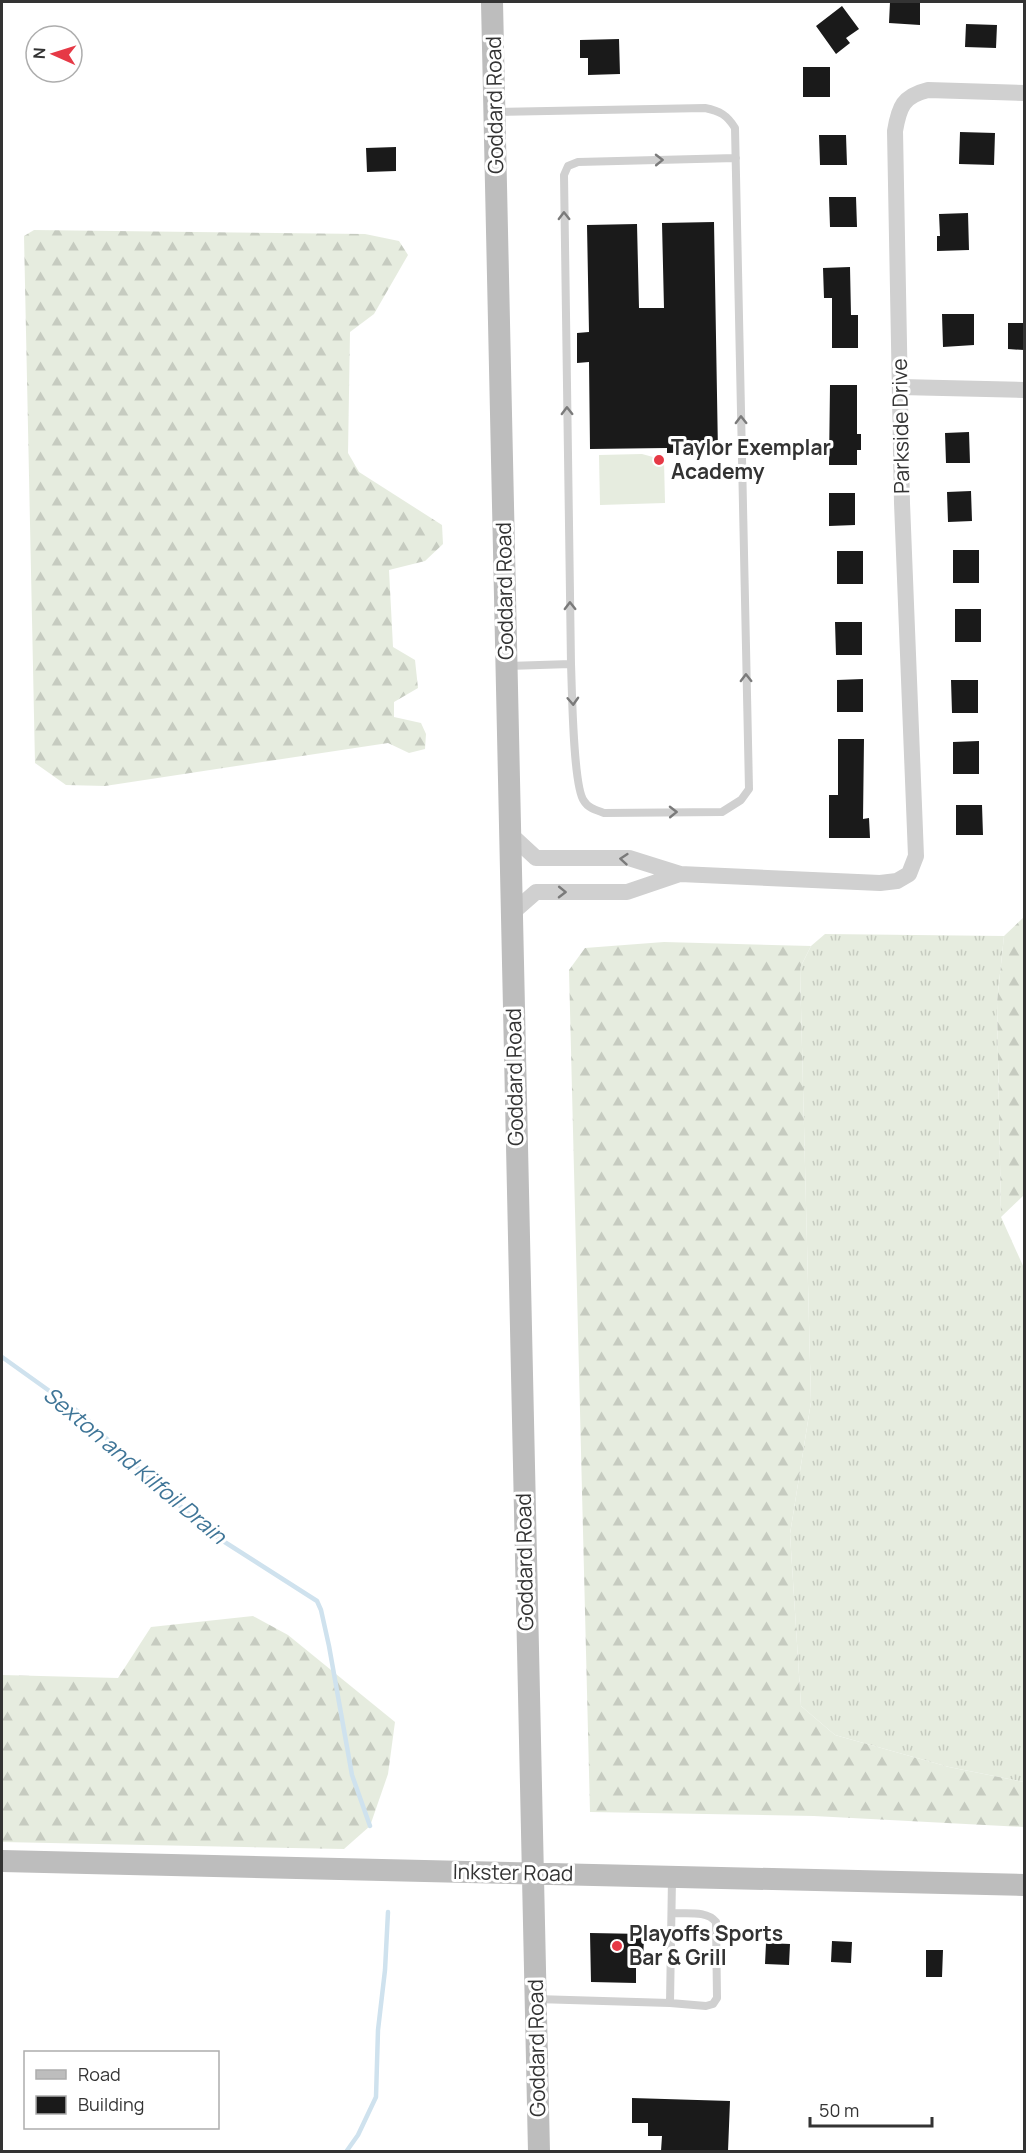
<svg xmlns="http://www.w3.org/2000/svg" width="1026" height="2153" font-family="Manrope,sans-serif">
  <defs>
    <pattern id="grass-tufts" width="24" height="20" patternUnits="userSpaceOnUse" patternTransform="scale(1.5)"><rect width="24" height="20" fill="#e6ecdf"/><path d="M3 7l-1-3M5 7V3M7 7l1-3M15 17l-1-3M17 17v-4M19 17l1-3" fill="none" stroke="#c6cbc0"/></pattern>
    <pattern id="forest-firs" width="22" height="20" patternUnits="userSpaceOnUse" patternTransform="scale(1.5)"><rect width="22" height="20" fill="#e6ecdf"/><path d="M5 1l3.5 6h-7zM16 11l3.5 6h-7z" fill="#c6cbc0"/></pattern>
  </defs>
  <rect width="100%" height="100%" fill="#fff"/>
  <!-- grass -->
  <path fill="url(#grass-tufts)" d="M825,934l179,2 -7,66 4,215 23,51v514l-75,-15 -114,-32 -34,-29 -11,-172 21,-132 -11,-434 11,-22z"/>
  <!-- forest -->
  <path fill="url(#forest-firs)" d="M34,230l331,4 34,7 9,14 -34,59 -24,18 -2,121 11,19 83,53 1,19 -18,17 -36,9 4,77 22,13 3,28 -24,14v15l27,6 5,11 -1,15 -16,4 -21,-10 -283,43 -39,-1 -31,-22 -11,-527z
    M1024,917v278l-23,22 -4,-215 7,-66z
    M664,942l147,4 -11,22 11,434 -21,132 11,172 34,29 114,32 75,15v45l-210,-11 -224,-4 -21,-842 16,-22z
    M253,1616l35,19 107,87 -7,52 -18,52 -26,23 -342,-7v-167l116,3 33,-51z"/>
  <!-- green -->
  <path fill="#e6ecdf" d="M642,454l22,6 1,43 -65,2 -1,-50z"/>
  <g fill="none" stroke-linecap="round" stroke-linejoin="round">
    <!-- stream -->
    <path stroke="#cfe2ee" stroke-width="4.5" d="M2,1357l81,58 36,36 90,81 108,69 4,9 8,36 23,129 18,51
      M346,2152l12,-17 18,-38 2,-67 7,-60 3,-58"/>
  </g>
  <!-- building -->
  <path fill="#1a1a1a" d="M890,2h30v23l-31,-2z
    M842,6l17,23 -13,9 4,5 -14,11 -20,-28z
    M966,24l31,1 -1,23 -31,-1z
    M619,39l1,35 -32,1v-17h-8v-18z
    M803,67h27v30h-27z
    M960,132l35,1 -1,32 -35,-1z
    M819,135h27l1,30h-27z
    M396,147v24l-29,1 -1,-24z
    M829,197h27l1,30h-27z
    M968,213l1,37 -32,1v-15h3l-1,-22z
    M714,222l4,230 -51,1v-5l-77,1 -1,-87 -12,1v-30l12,-1 -2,-107 50,-1 2,84h25l-2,-85z
    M850,267l1,48h7v33h-26v-50h-8l-1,-30z
    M942,314h32v31l-31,2z
    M1008,323h16v27l-16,-1z
    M830,385h27v49h4v16h-4v15h-28z
    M969,432l1,31h-24l-1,-30z
    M971,491l1,30 -24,1 -1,-30z
    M829,493h26v32l-26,1z
    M953,550h26v33h-26z
    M837,551h26v33h-26z
    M955,609h26v33h-26z
    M835,622h27v33h-26z
    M863,679v33h-26v-32z
    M951,680h27v33h-26z
    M838,739h26l-1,80 6,-1 1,20h-41v-43h9z
    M979,741v33h-26v-32z
    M956,805h26l1,30h-27z
    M590,1933l54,1 -1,32 -7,-1v18l-45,-1z
    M832,1941l20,1 -1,21 -20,-1z
    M766,1943l24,1 -1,21 -24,-1z
    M926,1950h17l-1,27h-16z
    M632,2098l98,3 -2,50h-67l1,-15h-14v-13h-16z"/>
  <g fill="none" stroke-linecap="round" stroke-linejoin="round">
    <!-- lane -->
    <path stroke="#d0d0d0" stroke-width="8" d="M495,112l210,-4c15,3 22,7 30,20l14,661 -8,11 -19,12 -118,1c-8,-3 -16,-5 -20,-12 -11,-14 -12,-113 -13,-137l-64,2
      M571,664l-7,-489 4,-9 10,-4 158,-4
      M536,1999l134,4 2,-125
      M670,2003l36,3 7,-2 4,-6 -1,-76c-9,-12 -30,-8 -44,-9"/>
    <!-- street -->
    <path stroke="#d0d0d0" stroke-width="16" d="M900,387l124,3
      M510,834l26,24h93l51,16 200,9 17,-2 12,-7 7,-18 -14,-353 -7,-372c4,-24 8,-35 33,-41l96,3
      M512,913l24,-21h91l53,-18"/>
    <!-- secondary -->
    <path stroke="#bdbdbd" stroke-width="22" d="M492,2l47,2150
      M2,1861l1022,24"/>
  </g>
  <!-- one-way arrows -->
  <defs><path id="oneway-chevron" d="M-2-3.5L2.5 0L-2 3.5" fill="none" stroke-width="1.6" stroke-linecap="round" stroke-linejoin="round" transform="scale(1.5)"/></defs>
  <g stroke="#7a7a7a">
    <use href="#oneway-chevron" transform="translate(659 160) rotate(-1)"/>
    <use href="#oneway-chevron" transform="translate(564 216) rotate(-91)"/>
    <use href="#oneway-chevron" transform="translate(567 411) rotate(-91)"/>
    <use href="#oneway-chevron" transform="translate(741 420) rotate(-91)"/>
    <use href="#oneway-chevron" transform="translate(570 606) rotate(-91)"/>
    <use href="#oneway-chevron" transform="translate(746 678) rotate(-91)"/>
    <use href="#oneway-chevron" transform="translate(573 701) rotate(87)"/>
    <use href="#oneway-chevron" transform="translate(673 812) rotate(-1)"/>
    <use href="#oneway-chevron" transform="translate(624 859) rotate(-175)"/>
    <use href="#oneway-chevron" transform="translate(562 892) rotate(1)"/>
  </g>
  <!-- markers -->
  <g fill="#e63946" stroke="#fff" stroke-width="2">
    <circle cx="659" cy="460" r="6"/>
    <circle cx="617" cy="1946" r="6"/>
  </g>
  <g text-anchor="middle" stroke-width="6" stroke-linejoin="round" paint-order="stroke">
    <!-- street labels -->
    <g font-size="21" fill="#333" stroke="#fff">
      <text transform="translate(495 105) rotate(-91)" y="7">Goddard Road</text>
      <text transform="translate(901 426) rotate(-91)" y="7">Parkside Drive</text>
      <text transform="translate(505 591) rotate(-91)" y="7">Goddard Road</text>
      <text transform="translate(515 1077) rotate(-91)" y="7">Goddard Road</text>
      <text transform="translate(525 1562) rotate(-91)" y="7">Goddard Road</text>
      <text transform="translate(513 1873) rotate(1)" y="7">Inkster Road</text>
      <text transform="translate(537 2048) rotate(-91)" y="7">Goddard Road</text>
    </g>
    <!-- poi labels -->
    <g font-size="21" font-weight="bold" fill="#333" stroke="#fff" text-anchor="start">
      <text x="671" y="455">Taylor Exemplar<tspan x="671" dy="24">Academy</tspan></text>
      <text x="629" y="1941">Playoffs Sports<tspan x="629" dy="24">Bar &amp; Grill</tspan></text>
    </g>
    <!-- water labels -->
    <g font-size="22" font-style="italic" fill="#3f7597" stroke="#fff">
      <text transform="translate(135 1465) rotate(40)" y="8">Sexton and Kilfoil Drain</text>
    </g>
  </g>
  <!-- border -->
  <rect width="1026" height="2153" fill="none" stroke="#333333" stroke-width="6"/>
  <!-- legend -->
  <rect x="24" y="2051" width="195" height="78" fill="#ffffff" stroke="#adadad" stroke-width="1.5"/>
  <rect x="36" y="2070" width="30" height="9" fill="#bdbdbd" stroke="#adadad" stroke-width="1.5"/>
  <text x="78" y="2081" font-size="18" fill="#333333">Road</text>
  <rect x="36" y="2096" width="30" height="18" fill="#1a1a1a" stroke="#adadad" stroke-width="1.5"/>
  <text x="78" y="2111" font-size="18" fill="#333333">Building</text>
  <!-- north arrow -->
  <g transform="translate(54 54) rotate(273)"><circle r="28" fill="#ffffff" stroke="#adadad" stroke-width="1.5"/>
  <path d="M0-4.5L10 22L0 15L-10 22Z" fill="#e63946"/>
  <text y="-9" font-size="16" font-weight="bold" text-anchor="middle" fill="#333333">N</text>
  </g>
  <!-- scale -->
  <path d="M810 2117v9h122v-9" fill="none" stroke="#333333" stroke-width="3"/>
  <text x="819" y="2117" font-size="18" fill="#333333" stroke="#ffffff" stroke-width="4.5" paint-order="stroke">50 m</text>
</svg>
